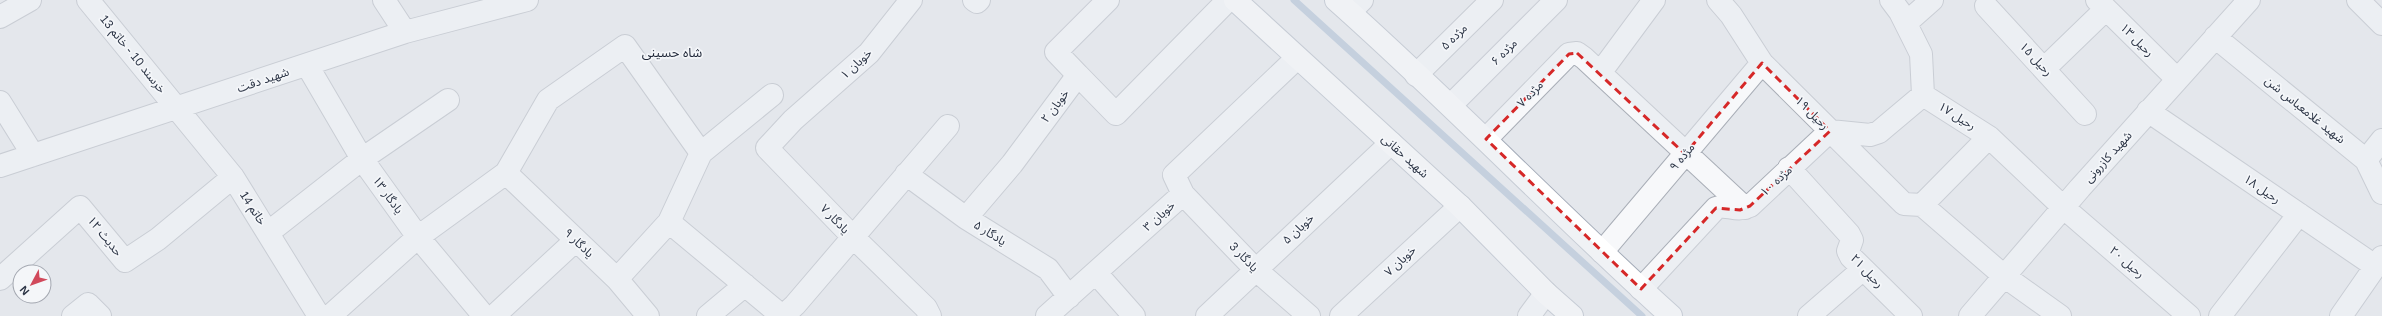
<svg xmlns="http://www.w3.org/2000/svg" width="2382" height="316" font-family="Helvetica,'Noto Sans Arabic',sans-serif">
  <rect width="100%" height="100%" fill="#e4e7ec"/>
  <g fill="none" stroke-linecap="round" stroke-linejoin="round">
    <!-- stream -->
    <path stroke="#9fb4cc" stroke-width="7" d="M1294,0l348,316"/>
    <defs>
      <path id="minor" d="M88,0l145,177 86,139
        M384,0l21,32
        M911,0l-42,53 -76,67 -26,28 86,89 73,71 4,8
        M974,0l3,2 2,-2
        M1718,0l13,15 31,48 142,141 18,1 82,71 56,40
        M1891,0l9,12 21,42 2,41 66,42 75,71 125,108
        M2097,0l80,79
        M2358,0l24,24
        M1986,6l99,108
        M1350,12l12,-12
        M0,17l30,-17
        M1906,23l26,-23
        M2215,37l151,123 16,33
        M307,65l55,94 56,78 66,79
        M2045,68l61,-59
        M1600,73l54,-73
        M1078,75l38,39 112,-114
        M1416,75l76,-75
        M0,102l33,53
        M1451,105l105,-105
        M2148,111l227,155
        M1486,139l83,-85 8,-1 7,5 161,150
        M2366,160l16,-20
        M0,166l405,-134 122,-32
        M1789,168l60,66 3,6 -4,11 3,6 60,59
        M506,173l111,106 31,37
        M906,174l60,44 82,51 21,28
        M1183,194l72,75 54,47
        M1922,205l67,-68
        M966,218l46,-54 66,-89 -22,-23 52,-52
        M669,222l113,94
        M269,232l93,-73 86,-59
        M1602,252l160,-189
        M1096,273l38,43
        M0,279l80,-72 45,54 33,-22 75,-62
        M617,279l52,-57 32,-69 71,-58
        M1641,289l75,-81c11,-5 19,5 34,-2l80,-75 40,4 9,-3 44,-37
        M73,316l15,-12 12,12
        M330,316l88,-79 88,-64 42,-73 77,-54 76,107
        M494,316l82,-76
        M708,316l37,-31
        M783,316l12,-11 153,-179
        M1047,316l136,-122 -9,-19 123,-117
        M1207,316l184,-173
        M1341,316l119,-110
        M1529,316l17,-23
        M1809,316l53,-46
        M1970,316l110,-128 169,-188
        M2220,316l79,-102
        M2341,316l41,-59"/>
      <path id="major" d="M1235,0l225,206 86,87 26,23
        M1336,0c115,102 221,213 335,316"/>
    </defs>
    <!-- minor casing -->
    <use href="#minor" stroke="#a9aeb7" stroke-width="24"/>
    <!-- major casing -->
    <use href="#major" stroke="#a3abb8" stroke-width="24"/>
    <!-- minor -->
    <use href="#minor" stroke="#f7f8fa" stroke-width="22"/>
    <!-- major -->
    <use href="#major" stroke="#fff" stroke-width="22"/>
  </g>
  <!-- marked area -->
  <path d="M0 0H2382V316H0ZM1577,53l108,101 77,-91 68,68 -80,75 -10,4 -24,-2 -75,81 -155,-150 83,-85z" fill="#e4e7ec" fill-opacity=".55" fill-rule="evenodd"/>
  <path fill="none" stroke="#d62828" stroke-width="3" stroke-dasharray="8 5" stroke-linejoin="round" d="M1577,53l108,101 77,-91 68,68 -80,75 -10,4 -24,-2 -75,81 -155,-150 83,-85z"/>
  <g text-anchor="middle" stroke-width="3.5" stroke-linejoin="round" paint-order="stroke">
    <!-- street labels -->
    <g font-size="12" fill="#2b3445" stroke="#f4f6f9">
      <text transform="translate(1454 37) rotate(-44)" y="4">مژده ۵</text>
      <text transform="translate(2137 40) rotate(45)" y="4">رحیل ۱۳</text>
      <text transform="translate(1504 52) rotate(-45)" y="4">مژده ۶</text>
      <text transform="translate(133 54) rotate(51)" y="4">خرسند 10 - خاتم 13</text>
      <text transform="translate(2036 59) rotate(47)" y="4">رحیل ۱۵</text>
      <text transform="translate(856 64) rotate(-43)" y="4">خوبان ۱</text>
      <text transform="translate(263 80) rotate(-19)" y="4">شهید دقت</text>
      <text transform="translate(1530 94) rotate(-46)" y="4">مژده ۷</text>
      <text transform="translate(1055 106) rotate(-53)" y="4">خوبان ۲</text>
      <text transform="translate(2305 110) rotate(39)" y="4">شهید غلامعباس شن</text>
      <text transform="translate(1812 113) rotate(45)" y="4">رحیل ۱۹</text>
      <text transform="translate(1957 116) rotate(32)" y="4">رحیل ۱۷</text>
      <text transform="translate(1405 156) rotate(42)" y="4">شهید حقانی</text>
      <text transform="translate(1682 157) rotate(-50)" y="4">مژده ۹</text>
      <text transform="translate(2108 157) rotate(-48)" y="4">شهید کازرونی</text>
      <text transform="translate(1776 181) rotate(-43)" y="4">مژده ۱۰</text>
      <text transform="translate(2262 189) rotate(34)" y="4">رحیل ۱۸</text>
      <text transform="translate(388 195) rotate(54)" y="4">یادگار ۱۳</text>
      <text transform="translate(253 208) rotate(57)" y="4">خاتم 14</text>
      <text transform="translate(1159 216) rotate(-42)" y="4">خوبان ۳</text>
      <text transform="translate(835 219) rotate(46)" y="4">یادگار ۷</text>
      <text transform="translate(1298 229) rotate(-43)" y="4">خوبان ۵</text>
      <text transform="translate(990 233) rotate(32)" y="4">یادگار ۵</text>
      <text transform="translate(105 236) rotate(51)" y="4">حدیث ۱۲</text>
      <text transform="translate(579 243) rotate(44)" y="4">یادگار ۹</text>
      <text transform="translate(1244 257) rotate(46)" y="4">یادگار 3</text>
      <text transform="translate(1400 261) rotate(-43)" y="4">خوبان ۷</text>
      <text transform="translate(2127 262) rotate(41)" y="4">رحیل ۲۰</text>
      <text transform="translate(1867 271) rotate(47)" y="4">رحیل ۲۱</text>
    </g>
    <!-- neighbourhood labels -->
    <g font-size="13" fill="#1d2536" stroke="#f4f6f9">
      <text x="672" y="57">شاه حسینی</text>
    </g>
  </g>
  <!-- north arrow -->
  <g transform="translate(32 284) rotate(229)"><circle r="19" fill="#f4f6f9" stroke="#a4a8b1"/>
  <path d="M0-3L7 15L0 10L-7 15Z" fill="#d1495b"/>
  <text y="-6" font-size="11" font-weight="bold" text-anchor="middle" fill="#2b3445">N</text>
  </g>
</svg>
